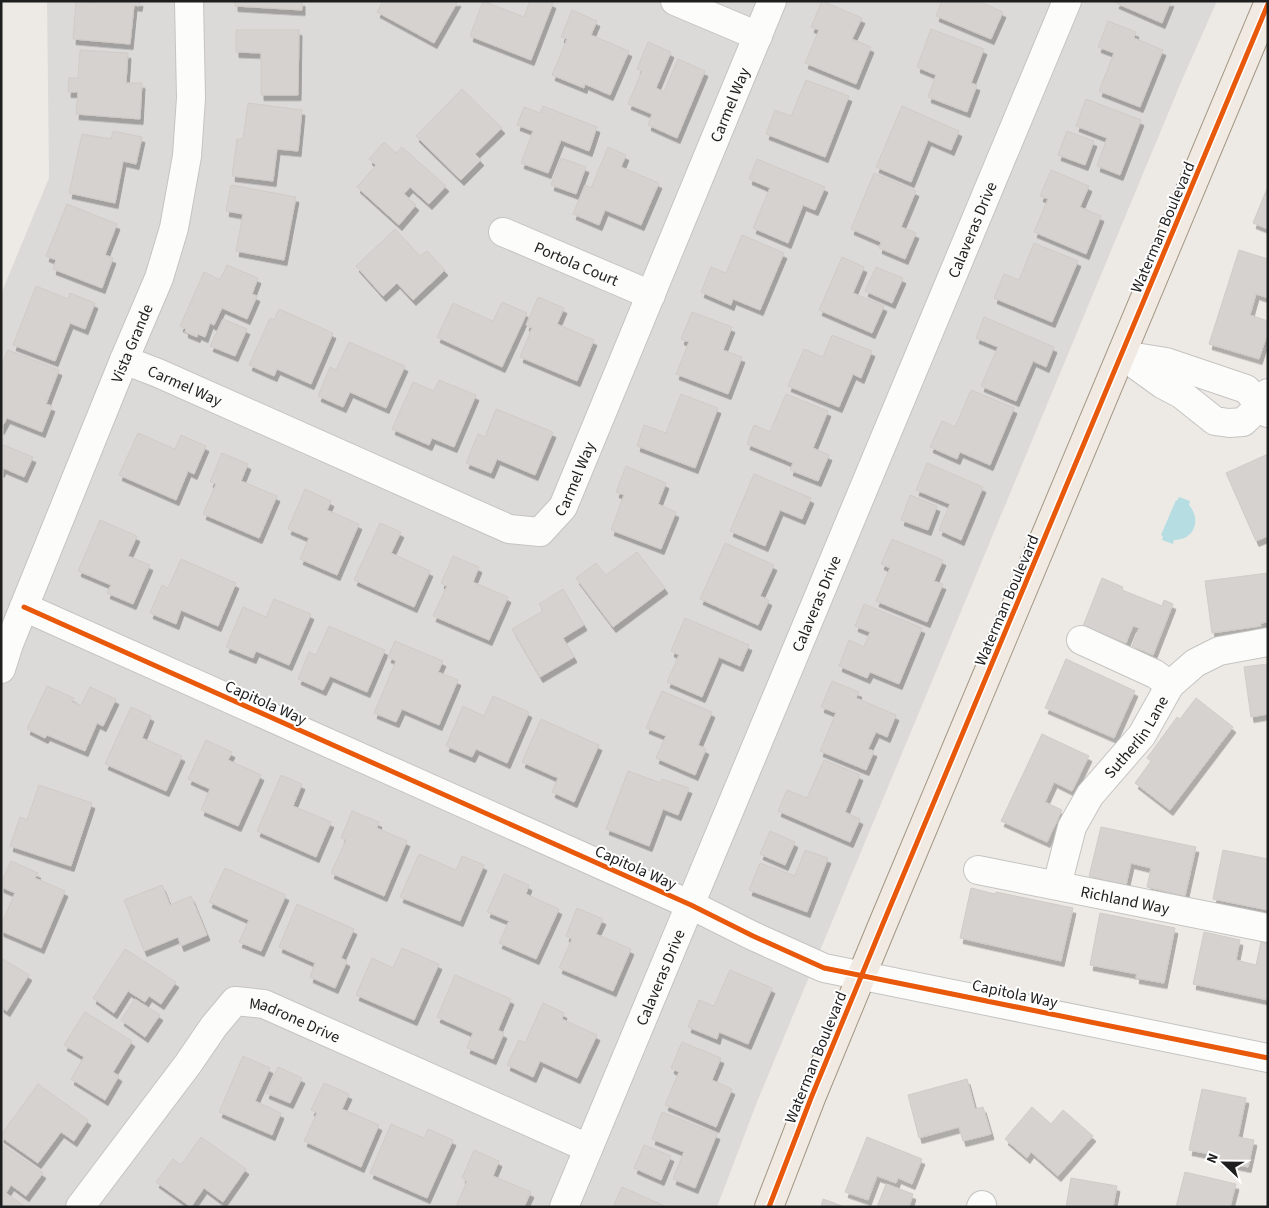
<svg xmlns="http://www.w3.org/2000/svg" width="1269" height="1208" font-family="'Source Sans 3',sans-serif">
  <defs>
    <filter id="shadow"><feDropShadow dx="3" dy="5.5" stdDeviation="0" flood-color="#0004"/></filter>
  </defs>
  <rect width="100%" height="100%" fill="#edeae6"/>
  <!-- residential -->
  <path fill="#dcdad8" d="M47,1h1170l-35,79 -425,1022 -40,105h-716v-913l48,-116z"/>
  <!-- water -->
  <path fill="#b6dde2" d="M1179,497l11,4 -1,4c13,15 5,35 -15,35l-1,4 -11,-4 1,-4 -2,-1 15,-35 1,1z"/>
  <!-- building -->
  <path fill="#d5d2cf" stroke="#d0cbc7" filter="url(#shadow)" d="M76,1l19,2v-2h45l-1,5 -5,-1 -4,39 -57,-5z
    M235,1h67v9l-67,-4z
    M383,1h75l-24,42 -57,-31z
    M483,1l41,16 6,-16h19l4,2 -22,57 -61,-24z
    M822,1l40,17 -10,21 19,8 -15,37 -51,-21 14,-33 -8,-3z
    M942,1h36l25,11 -12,27 -55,-23z
    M1117,1h54l-9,22 -46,-20z
    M572,10l25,11 -6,14 38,16 -19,44 -25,-11 -1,4 -32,-13 15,-36 -6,-2z
    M1108,21l28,11 -2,6 29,12 -23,57 -41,-16 15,-38 -16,-6z
    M931,29l53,20 -13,34 6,2 -10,27 -39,-15 8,-22 -19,-8z
    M236,30h63l-1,65h-37v-42l-25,-1z
    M648,42l23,10 -15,36 8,4 14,-33 27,12 -28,67 -29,-13 4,-11 -24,-10 14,-33 -5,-2z
    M80,50l48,3 -2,30h16l-2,36 -64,-5 2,-22h-10l1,-14h9z
    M806,80l43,16 -24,61 -59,-23 9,-24 16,6z
    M462,89l40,39 -27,26 6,6 -20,20 -45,-44z
    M1086,99l55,21 -21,55 -23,-9 10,-28 -31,-12z
    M248,103l54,7 -4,41 -21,-2 -4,32 -41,-5 5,-37h6z
    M543,106l54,21 -8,24 -28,-11 -13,33 -27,-10 12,-32 -16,-6 7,-18 16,6z
    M902,106l57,25 -8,19 -23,-10 -17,42 -35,-15z
    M113,131l29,6 -6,27 -13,-3 -8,42 -46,-10 13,-59 29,5z
    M1067,131l27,10 -9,24 -27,-10z
    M384,142l12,11 6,-6 44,39 -17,18 -19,-17 -6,7 12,11 -17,20 -42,-38 19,-22 -7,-6z
    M608,147l18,8 -5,12 38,16 -18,42 -36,-15 -6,15 -26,-11 12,-29 6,3z
    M561,158l25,9 -10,27 -25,-9z
    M757,159l68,28 -10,23 -12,-5 -15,38 -35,-15 17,-40 -21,-9z
    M1051,170l38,16 -9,21 21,9 -15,38 -52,-22 14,-33 -8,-3z
    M874,173l42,18 -15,36 15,6 -11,26 -26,-11 2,-6 -30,-13z
    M231,185l65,12 -12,63 -48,-9 7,-37 -17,-3z
    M1268,186v43l-15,-6z
    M67,204l50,20 -12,31 8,3 -11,30 -49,-19 3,-9 -10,-4z
    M395,229l25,27 7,-5 18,19 -32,30 -16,-17 -14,13 -27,-30z
    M742,235l42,18 -24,57 -27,-11 -2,6 -30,-13 10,-25 15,6z
    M1034,243l44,18 -26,61 -58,-24 10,-24 15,6z
    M1239,250l29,9v39l-12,-4 -6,21 18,6v11l-9,27 -50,-15z
    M842,257l22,10 -11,26 31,13 -12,27 -53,-23z
    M227,265l31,13 -6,16 5,2 -10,23 -25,-11 -8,17 -4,-2 -5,14 -7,-3 -1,3 -12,-5 1,-3 -6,-3 24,-54 16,8z
    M876,267l27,11 -11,25 -27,-12z
    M36,286l32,13 2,-6 25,10 -10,26 -15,-6 -15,38 -42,-16z
    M538,297l26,11 -7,16 37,16 -17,41 -57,-24 12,-29 -6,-3z
    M502,302l25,11 -25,54 -65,-30 16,-34 40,18z
    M279,309l54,24 -22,51 -34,-15 -3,7 -25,-11 21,-47 4,2z
    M692,312l40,15 -9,23 19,7 -14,37 -52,-20 13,-32 -8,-3z
    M984,317l70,30 -8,20 -13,-6 -17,40 -35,-15 17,-39 -22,-9z
    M223,319l24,10 -12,27 -25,-10z
    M832,335l40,16 -11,27 -8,-4 -14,33 -51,-21 16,-37 19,8z
    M349,342l56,24 -19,42 -36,-16 -7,15 -25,-11 12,-29 6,3z
    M8,350l51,20 -13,34 6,2 -10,26 -35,-14 -6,11v-63z
    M439,380l37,15 -22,52 -22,-9 -3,7 -37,-16 21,-47 21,9z
    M971,390l43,18 -24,57 -30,-13 -3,7 -27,-12 12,-26 13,6z
    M681,394l37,14 -23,60 -58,-22 7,-21 22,8z
    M786,394l42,17 -15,37 16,7 -11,26 -28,-11 3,-7 -46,-19 7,-19 16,7z
    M496,409l57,23 -18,43 -38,-16 -6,14 -25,-10 12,-29 7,3z
    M138,433l37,16 6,-14 25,11 -12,28 -6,-3 -12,29 -57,-25z
    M1,444l32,13 -9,20 -21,-9 -2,4z
    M222,453l26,11 -7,17 36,15 -18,42 -56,-24 13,-30 -6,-2z
    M1268,454v82l-12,5 -30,-68z
    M927,463l56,24 -22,53 -22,-10 11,-26 -34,-14z
    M626,466l40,17 -8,21 18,8 -15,37 -50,-19 13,-35 -8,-3z
    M754,474l57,24 -9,21 -22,-9 -15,36 -35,-15z
    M305,489l26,12 -4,9 32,14 -22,51 -37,-16 9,-21 -21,-9z
    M910,495l27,11 -9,24 -27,-10z
    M100,520l37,16 -9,20 22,9 -17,39 -26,-11 4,-8 -33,-14z
    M380,523l21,9 -10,21 39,18 -16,36 -60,-27z
    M892,539l51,21 -9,21 9,3 -16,38 -51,-21 14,-33 -9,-4z
    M725,543l49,22 -14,31 9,4 -11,25 -58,-26z
    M637,552l28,36 -52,39 -37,-49 20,-15 10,12z
    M453,556l26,11 -6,15 35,15 -19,43 -56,-24 14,-30 -6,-3z
    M181,559l55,24 -18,43 -37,-16 -5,14 -26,-11 12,-28 6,3z
    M1268,573v49l-8,1 1,3 -49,7 -7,-52z
    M1102,578l21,9 -1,3 40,16 2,-6 9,4 -20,51 -21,-9 7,-18 -6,-2 -7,17 -43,-17z
    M563,589l21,36 -21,13 11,19 -34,20 -28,-48 31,-18 -4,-7z
    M274,599l37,15 -22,51 -33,-14 -3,7 -27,-11 17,-40 23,10z
    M864,604l58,24 -23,56 -29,-12 -3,6 -28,-12 10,-26 15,7 6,-15 -15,-6z
    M685,618l64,27 -9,21 -21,-9 -17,40 -35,-15 12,-27 -8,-4z
    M329,626l56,24 -18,42 -37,-16 -7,14 -25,-11 11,-27 7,3z
    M395,641l48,20 -5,11 20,8 -19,45 -37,-16 -6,13 -22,-9 22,-52 -8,-4z
    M1066,659l69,32 -21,47 -69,-30z
    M1268,664v50l-17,3 -7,-50z
    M832,681l27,11 -3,6 40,17 -9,22 -11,-5 -8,17 6,2 -8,19 -46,-19 16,-38 -15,-6z
    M47,686l27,12 -2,4 9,3 9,-18 26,12 -13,27 -6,-3 -12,28 -38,-16 -2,3 -18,-9z
    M662,691l50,21 -14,33 8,4 -11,26 -39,-17 10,-22 -20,-8z
    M493,696l36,16 -22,51 -31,-14 -4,8 -26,-11 17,-40 21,10z
    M1196,698l37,29 -63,83 -35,-27 16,-22 -4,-3 30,-41 3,2z
    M131,707l20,9 -9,22 40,18 -16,35 -61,-27z
    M541,719l58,26 -25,57 -22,-10 6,-14 -36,-16z
    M1042,734l47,22 -17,35 -18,-9 -9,20 17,8 -15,32 -46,-21z
    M206,740l26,12 -4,8 33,15 -23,51 -37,-16 9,-21 -22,-10z
    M824,760l36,15 -15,37 15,7 -10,23 -72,-31 9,-21 20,8z
    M628,771l33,12 1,-4 27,9 -11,27 -15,-6 -14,37 -43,-17z
    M281,775l21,9 -9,22 38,16 -15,35 -59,-26z
    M39,785l53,18 -21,63 -61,-20 10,-29 7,3z
    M352,811l27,11 -2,6 30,13 -23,55 -53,-23 15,-33 -5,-2z
    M1101,827l95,20 -11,49 -38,-9 4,-19 -20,-5 -5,22 -37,-9z
    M770,831l25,11 -10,23 -25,-11z
    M805,850l23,8 -21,54 -58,-22 11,-27 35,13z
    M1223,850l45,9v51l-55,-11z
    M419,854l37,16 6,-14 22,9 -24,56 -60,-24z
    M11,861l27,12 -3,5 30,13 -24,57 -40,-17v-6l14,-32 -14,-6v-4z
    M225,868l61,27 -25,56 -22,-9 10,-22 -40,-18z
    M504,874l25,11 -3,9 33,15 -23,50 -37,-16 10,-22 -22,-9z
    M162,885l8,20 21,-9 16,39 -26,11 -3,-9 -34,14 -20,-51z
    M971,888l24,6 1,-2 77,16 -12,53 -101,-23z
    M297,904l57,25 -13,29 6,3 -12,27 -25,-11 5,-14 -36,-16z
    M577,908l26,11 -7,15 35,15 -18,42 -54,-23 13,-29 -6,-3z
    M1100,913l75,15 -11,55 -28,-5 1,-4 -47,-9z
    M1204,932l36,8 -4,20 20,5 5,-23 7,1v57l-75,-16z
    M402,948l37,16 -25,56 -58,-25 16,-37 21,10z
    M125,949l51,33 -15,22 -12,-8 -4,6 -17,-11 -14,22 -21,-15z
    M1,958l28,17 -22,36 -6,-4z
    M730,970l42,18 -24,56 -29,-12 -2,7 -29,-12 11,-27 15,6z
    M455,975l56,24 -13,31 6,3 -11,26 -26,-11 6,-15 -36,-16z
    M135,999l25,16 -15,22 -24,-17z
    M543,1003l21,10 -2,6 35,16 -20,43 -37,-17 -7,16 -26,-12 12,-25 6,3z
    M85,1012l47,29 -19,31 6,4 -14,24 -34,-21 13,-22 -20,-12z
    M682,1042l39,16 -9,22 20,9 -16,38 -51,-22 14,-33 -8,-4z
    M243,1056l27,12 -15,33 26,12 -9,22 -53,-23z
    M278,1067l24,11 -12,25 -24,-10z
    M967,1079l8,30 8,-2 8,27 -28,7 -4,-14 -40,11 -11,-43z
    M324,1083l25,11 -7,15 37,16 -18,42 -57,-26 13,-28 -6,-3z
    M38,1084l50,36 -14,21 -13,-9 -23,31 -37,-26v-2z
    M1202,1089l44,9 -8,39 16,3 -6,27 -29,-6 1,-5 -31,-6z
    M1032,1107l19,17 12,-14 30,26 -35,40 -27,-24 -4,6 -22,-19z
    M662,1112l55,22 -22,54 -22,-9 11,-27 -32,-13z
    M391,1124l33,14 4,-9 25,11 -26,58 -57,-25z
    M201,1137l45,32 -23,33 -19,-14 -13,19 -35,-25 17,-23 8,6z
    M867,1137l55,22 -10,25 -14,-6 -2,5 -19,-7 -9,24 -23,-8z
    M1,1144l42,29 -17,23 -15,-11 -5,8 18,13 -1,1h-22v-20l2,-2 -2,-2z
    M644,1145l27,11 -10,24 -27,-12z
    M474,1150l25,11 -6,15 38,16 -7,15h-68l11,-26 -5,-3z
    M1185,1172l51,12 -6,23h-54z
    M1071,1178l46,8 -4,21h-47z
    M886,1184l27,10 -4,13h-32z
    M622,1187l45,20h-54z
    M823,1199l22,8h-24z"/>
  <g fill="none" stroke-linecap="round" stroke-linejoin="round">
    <defs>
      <g id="minor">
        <path d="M675,1l83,35"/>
        <path id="s1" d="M503,232l148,63"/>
        <path d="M1122,355l40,29 19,10 34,27 14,2 14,-1 18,-17 7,-12"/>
        <path d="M1129,356l37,6 80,27 22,24"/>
        <path id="s2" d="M124,360l34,13 351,156 31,3 23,-25 209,-506"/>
        <path d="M24,607l667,298 62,31 71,32 444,90"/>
        <path d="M1081,640l74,34 15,11"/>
        <path id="s3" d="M1,669l8,-25 115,-284 35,-82 15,-50 13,-72 4,-58 -2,-97"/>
        <path id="s4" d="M978,870l290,58"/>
        <path id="s5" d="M1057,885l15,-58 18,-32 52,-60 28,-50 25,-22 24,-12 49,-9"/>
        <path id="s6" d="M80,1207l108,-143 26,-38 21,-25 29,3 324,144"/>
        <path id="s7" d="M564,1207l503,-1206"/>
        <path d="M981,1207l1,-2"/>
      </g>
      <path id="major" d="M769,1207l42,-109 71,-172 386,-922"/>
    </defs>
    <!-- minor casing -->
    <use href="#minor" stroke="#c5c4c2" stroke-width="30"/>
    <!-- major casing -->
    <use href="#major" stroke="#a39682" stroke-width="30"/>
    <!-- minor -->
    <use href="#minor" stroke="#fcfcfb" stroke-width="28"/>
    <!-- major -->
    <use href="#major" stroke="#f1eae3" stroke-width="28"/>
    <defs>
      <path id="cycleway" d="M24,607l667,298 62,31 71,32 444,90
        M769,1207l42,-109 71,-172 386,-922"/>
    </defs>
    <!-- cycleway casing -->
    <use href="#cycleway" stroke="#fff" stroke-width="8"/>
    <!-- cycleway -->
    <use href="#cycleway" stroke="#e8590c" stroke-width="5"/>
  </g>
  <g text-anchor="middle" stroke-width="4" stroke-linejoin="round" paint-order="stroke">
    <!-- street labels -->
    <g font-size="16" fill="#1e1e1e" stroke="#fff">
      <text dy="6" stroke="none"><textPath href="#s2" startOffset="921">Carmel Way</textPath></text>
      <text transform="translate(1162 227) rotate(-67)" y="6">Waterman Boulevard</text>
      <text dy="6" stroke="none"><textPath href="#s7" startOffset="1059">Calaveras Drive</textPath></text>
      <text dy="6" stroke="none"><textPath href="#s1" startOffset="80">Portola Court</textPath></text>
      <text dy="6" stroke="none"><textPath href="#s3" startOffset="351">Vista Grande</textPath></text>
      <text dy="6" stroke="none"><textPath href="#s2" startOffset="66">Carmel Way</textPath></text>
      <text dy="6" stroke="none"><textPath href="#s2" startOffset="516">Carmel Way</textPath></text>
      <text transform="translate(1006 600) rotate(-67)" y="6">Waterman Boulevard</text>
      <text dy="6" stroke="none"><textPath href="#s7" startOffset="654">Calaveras Drive</textPath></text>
      <text transform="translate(266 702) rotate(24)" y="6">Capitola Way</text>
      <text dy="6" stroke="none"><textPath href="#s5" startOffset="171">Sutherlin Lane</textPath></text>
      <text transform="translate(636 867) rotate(24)" y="6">Capitola Way</text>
      <text dy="6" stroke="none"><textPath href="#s4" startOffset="150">Richland Way</textPath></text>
      <text dy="6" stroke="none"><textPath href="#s7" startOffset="249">Calaveras Drive</textPath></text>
      <text transform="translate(1015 993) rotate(12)" y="6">Capitola Way</text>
      <text dy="6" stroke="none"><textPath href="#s6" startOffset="321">Madrone Drive</textPath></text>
      <text transform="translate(815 1057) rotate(-68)" y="6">Waterman Boulevard</text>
    </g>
  </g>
  <!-- border -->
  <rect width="1269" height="1208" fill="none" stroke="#1e1e1e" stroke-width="5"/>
  <!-- north arrow -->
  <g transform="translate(1224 1163) rotate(292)" stroke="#ffffff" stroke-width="4" paint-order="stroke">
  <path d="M0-4L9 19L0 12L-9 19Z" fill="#1e1e1e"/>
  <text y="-8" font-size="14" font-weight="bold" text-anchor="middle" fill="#1e1e1e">N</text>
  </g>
</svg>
